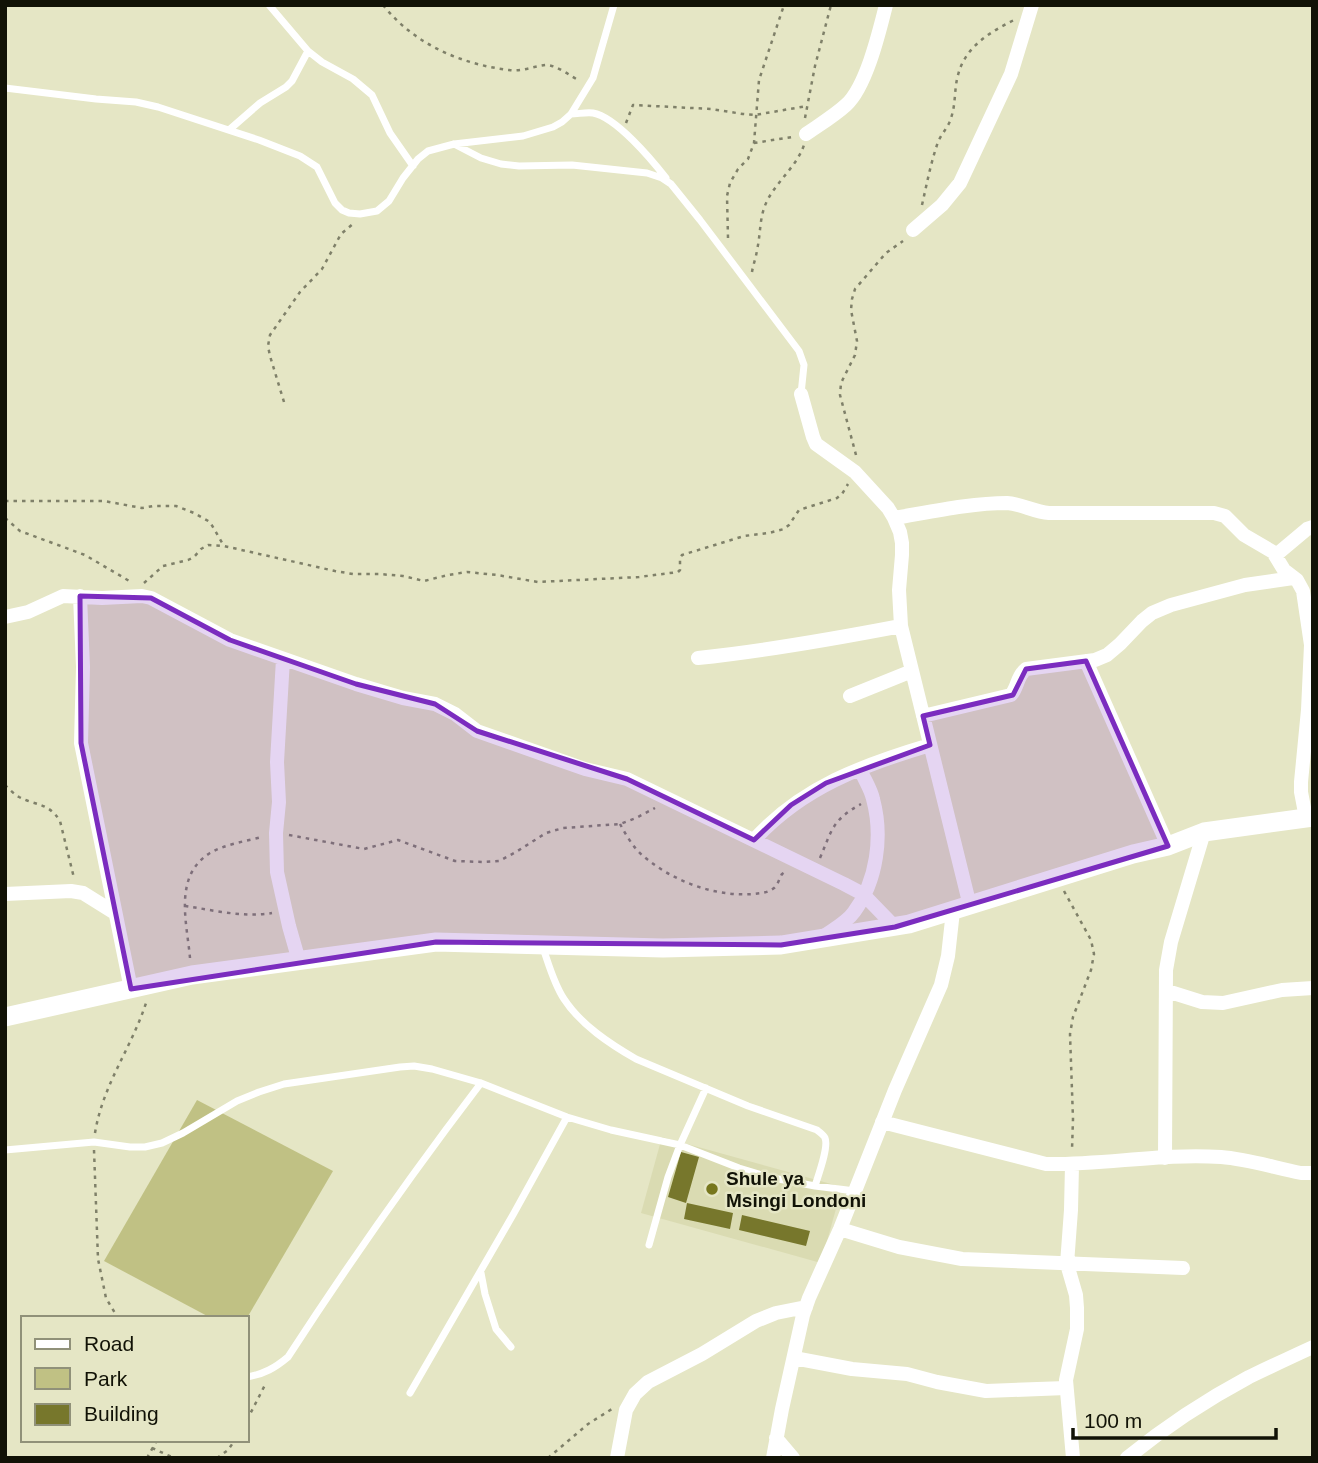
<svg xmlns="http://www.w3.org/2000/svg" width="1318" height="1463" font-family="Arial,sans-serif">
  <rect width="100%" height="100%" fill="#e5e6c5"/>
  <!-- built -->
  <path fill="#dadbb2" d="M662,1137l180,50 -21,76 -180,-50z"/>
  <!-- green -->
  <path fill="#c0c184" d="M197,1100l136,71 -86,147h-36l-107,-57z"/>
  <!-- building -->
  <path fill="#77772c" d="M681,1152l18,5 -13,46 -18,-6z
    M687,1203l46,10 -3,16 -46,-10z
    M742,1215l68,16 -4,15 -67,-16z"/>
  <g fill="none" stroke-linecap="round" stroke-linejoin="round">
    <!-- path -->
    <path stroke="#7f8069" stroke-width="2.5" stroke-dasharray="3.5 5" stroke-linecap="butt" d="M383,5c31,39 77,59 126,65 12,2 25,-4 37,-5 11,0 24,11 34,16
      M805,118l10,-52 16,-61
      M626,123l7,-18 78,4 32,5 12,1 52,-9
      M754,143l38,-6
      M922,205c5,-22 9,-43 16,-63 4,-9 11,-16 13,-24 5,-14 3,-29 7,-43 7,-28 32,-43 56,-55
      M728,238l-1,-42 3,-13 8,-14 10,-10 6,-16 5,-63 25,-75
      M752,272c1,-7 4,-14 5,-22 4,-17 2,-33 10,-49 10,-20 30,-35 37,-56
      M284,402l-14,-46 -2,-10 2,-11 30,-43 22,-23 19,-35 13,-11
      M856,455l-16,-60 1,-12 14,-28 2,-14 -6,-31 1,-11 3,-10 31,-36 17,-12
      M5,501h99l38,7 11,-2h23l18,7 16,9 14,24
      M5,518l15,13 65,24 46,27
      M144,583l19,-17 25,-6 6,-3 7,-8 7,-4 16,1 111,25 18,3h26l24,2 21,5 24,-6 19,-3 30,3 41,7 101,-5 39,-5 2,-2v-12l2,-3 62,-19 25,-3 15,-4 5,-4 10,-15 38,-12 5,-4 6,-10
      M5,785c4,4 9,9 14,12 17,9 29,5 41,24l14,57
      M620,824c6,11 13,23 22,31 30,26 72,42 112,39 7,-1 14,-1 20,-6 4,-3 5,-9 8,-14l3,-2
      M289,835l75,14 34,-9 57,21 29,1 15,-1 17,-9 30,-19 17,-5 57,-4 16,-6 19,-10
      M820,858c12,-28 12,-38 41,-54
      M1064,891l27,49 3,14 -3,16 -18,47 -3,17 3,85 -1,31
      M185,906c28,4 59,12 87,7
      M190,958c-3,-35 -17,-82 20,-105 13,-8 36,-12 52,-16
      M95,1133c8,-49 36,-84 51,-130
      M94,1150l4,109 8,39 12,20
      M247,1420l19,-37
      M152,1448l22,10
      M147,1458l10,-18
      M217,1458l11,-8 7,-10
      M548,1458l40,-34 24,-15"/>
    <!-- service -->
    <path stroke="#fff" stroke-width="7" d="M269,5l39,46 14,11 31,17 19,16 18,38 23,33
      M5,88l91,11 40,3 22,5 101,33 41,16 17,11 18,36 7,7 7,3 11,1 17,-3 12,-10 14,-23 15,-19 10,-8 26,-7 69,-8 30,-9 9,-5 9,-8 22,-36 21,-73
      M571,114c7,0 15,-2 22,-1 23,4 59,47 73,65
      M229,130l31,-27 26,-16 6,-6 16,-30
      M454,144l27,14 20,6 18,2 53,-1 75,8 15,5 9,6 29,36 99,131 5,14 -3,29
      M543,948c6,17 11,36 21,51 17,26 46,45 72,60l112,47 69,24c2,2 7,5 8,8 4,9 -7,38 -10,48
      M5,1150l89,-8 36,5h15l17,-4 21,-10 54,-32 22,-9 25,-8 116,-17 14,-1 18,3 49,14 86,34 44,13 69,15 59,23 29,9 47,9 40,5
      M649,1245l19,-68 12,-32 26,-57
      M481,1273l4,21 11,35 15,18
      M247,1377c17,-3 28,-9 41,-20 61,-94 125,-185 193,-274
      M410,1393l104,-180 53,-96"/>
    <!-- minor -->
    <path stroke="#fff" stroke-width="14" d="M806,134c13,-9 28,-18 40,-29 20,-18 33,-72 40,-100
      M913,230l29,-25 18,-22 51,-109 21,-69
      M801,394l12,43 3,7 39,28 33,36 6,10 6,14 2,11v12l-3,35 2,36 69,280
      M894,518c36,-6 77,-15 113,-15 15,1 27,9 42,10h165l11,3 19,19 29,17 11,18 13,10 6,11 8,54 -3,65 -7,72v10l5,26
      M1276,555l31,-26 6,-2
      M80,596l3,71 -2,76 50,246
      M5,617l23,-5 35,-16 39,2 40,-2 9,2 79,42 126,44 47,14 32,6 20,10 22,17 108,38 42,10 217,105 19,10 32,33
      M698,658c68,-7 135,-19 203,-32
      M283,659l-6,103 2,40 -3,31 1,39 12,54 10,35
      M1086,661l82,185
      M850,696l62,-25
      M923,716l88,-21c7,-8 6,-19 15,-26l69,-9 12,-5 13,-11 22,-23 10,-8 19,-8 74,-20 48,-7
      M754,840c48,-53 109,-75 176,-95
      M5,894l66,-3 12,2 32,20
      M824,936c10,-7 23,-14 30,-24 23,-31 29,-76 19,-113 -2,-10 -9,-20 -13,-30
      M1167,991l35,11 21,1 59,-13 31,-2
      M882,1122l164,42c58,1 117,-11 175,-7 27,2 54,11 80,16h12
      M1165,1158l1,-188 5,-28 33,-110
      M1072,1165l-1,45 -4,54 9,31 1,13v21l-11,51 7,78
      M840,1229l59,18 63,12 221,9
      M794,1358l58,11 55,5 30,8 49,9 80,-3
      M776,1438l17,20
      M617,1458l9,-48 9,-16 13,-12 54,-28 54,-33 20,-8 30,-6
      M773,1458l9,-49 21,-94 6,-17 31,-69 55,-139 46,-105 7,-29 5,-45
      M1127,1458c38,-31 79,-58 122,-81 21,-10 42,-20 64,-30"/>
    <!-- secondary -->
    <path stroke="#fff" stroke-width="19" d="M5,1017l187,-42 244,-33 227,6 118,-3 128,-21 224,-70 35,-8 36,-14 109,-15"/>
  </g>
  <!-- marked area -->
  <path fill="#7b2cbf" fill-opacity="0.2" stroke="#7b2cbf" stroke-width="5" stroke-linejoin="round" d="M80,596l71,2 79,42 126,44 79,20 42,27 150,48 127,61 37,-35 35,-22 104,-38 -7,-29 90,-21 13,-26 60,-8 82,185 -273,81 -114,18 -345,-3 -305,47 -50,-246z"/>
  <!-- markers -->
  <circle fill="#77771d" stroke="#e5e6c5" stroke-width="2.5" cx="712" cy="1189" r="7"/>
  <g text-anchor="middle" stroke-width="5" stroke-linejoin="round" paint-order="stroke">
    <!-- poi labels -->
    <g font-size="19" font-weight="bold" fill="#111206" stroke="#e5e6c5" text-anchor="start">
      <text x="726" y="1185">Shule ya<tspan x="726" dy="22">Msingi Londoni</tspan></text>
    </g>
  </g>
  <!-- border -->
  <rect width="1318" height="1463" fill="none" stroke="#111206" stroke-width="14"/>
  <!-- legend -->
  <rect x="21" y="1316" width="228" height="126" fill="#e5e6c5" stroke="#909179" stroke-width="2"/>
  <rect x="35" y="1339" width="35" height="10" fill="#ffffff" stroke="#909179" stroke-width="2"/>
  <text x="84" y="1351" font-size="21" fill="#111206">Road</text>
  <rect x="35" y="1368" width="35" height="21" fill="#c0c184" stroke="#909179" stroke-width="2"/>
  <text x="84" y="1386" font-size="21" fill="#111206">Park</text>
  <rect x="35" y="1404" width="35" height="21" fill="#77772c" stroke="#909179" stroke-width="2"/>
  <text x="84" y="1421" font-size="21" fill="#111206">Building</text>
  <!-- scale -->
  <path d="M1073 1428v10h203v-10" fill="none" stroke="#111206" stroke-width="3.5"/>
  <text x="1084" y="1428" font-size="21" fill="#111206" stroke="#e5e6c5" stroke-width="5" paint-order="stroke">100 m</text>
</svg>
